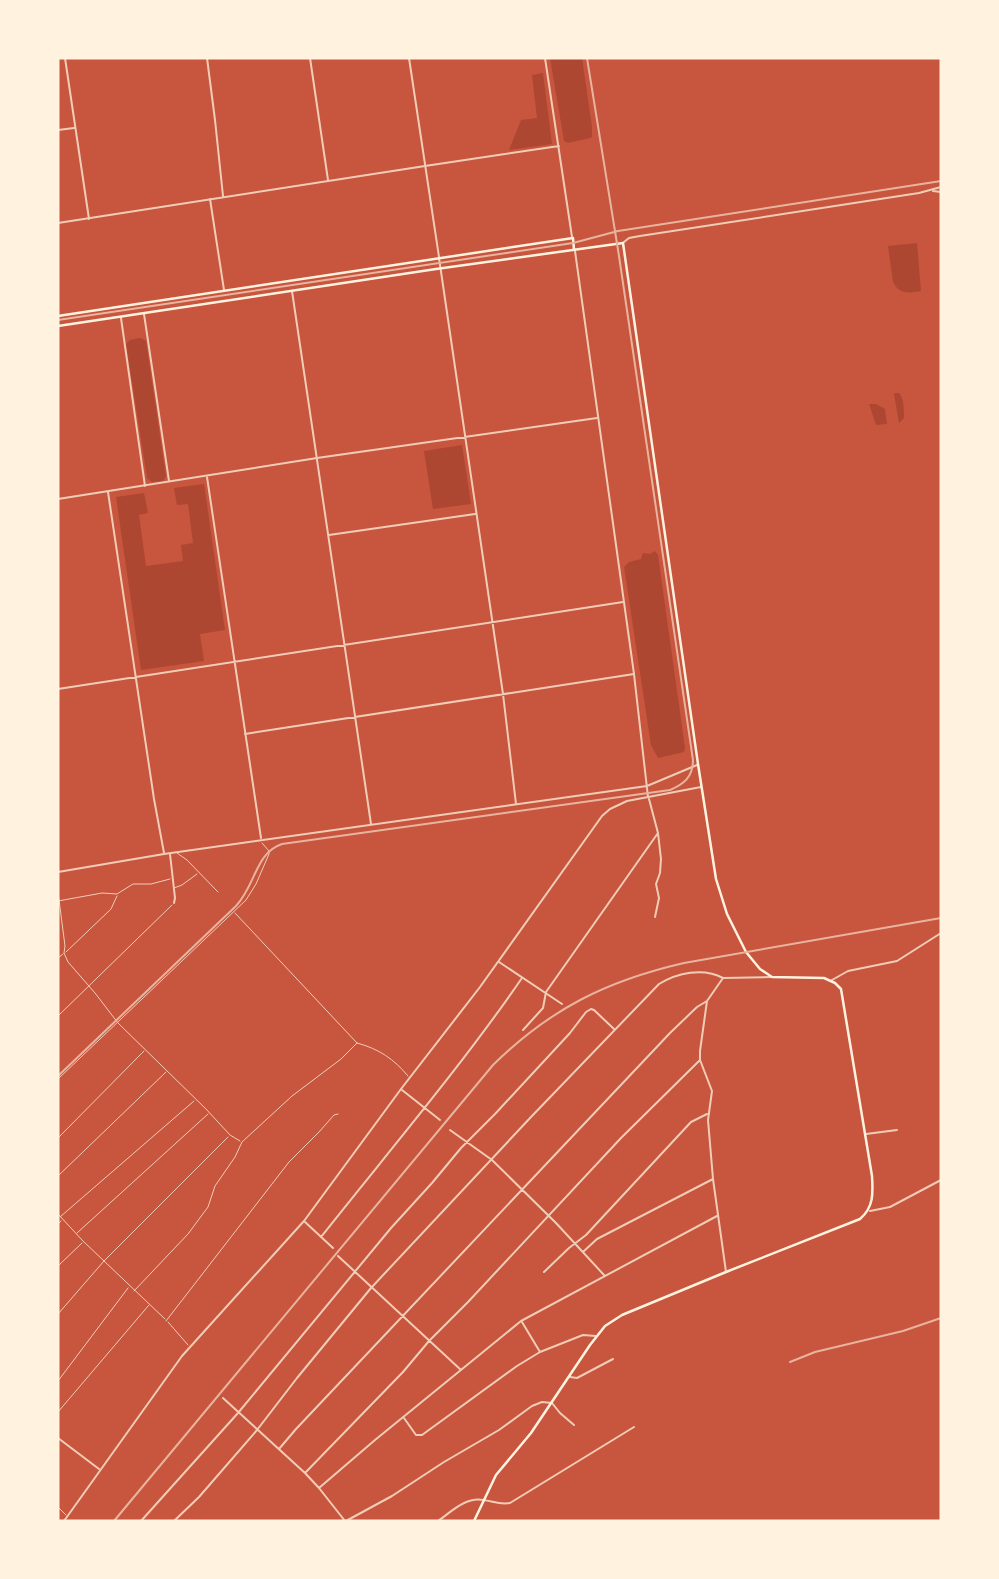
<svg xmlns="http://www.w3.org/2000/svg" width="999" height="1579" font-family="Ubuntu,sans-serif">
  <rect width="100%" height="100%" fill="#c8553d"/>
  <!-- green -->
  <path fill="#ae4732" d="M550,58h32l10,69v10l-2,1 -22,5 -4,-2z
    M543,73l9,71 -43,6 12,-30 16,-2 -5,-43z
    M917,243l4,48c-11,2 -22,4 -28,-9l-5,-36z
    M139,338l4,1 3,2 20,135 -3,5 -11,1 -5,-4 -21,-134 4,-4z
    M895,393h4c5,5 5,17 5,25l-5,5 -5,-29z
    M876,404l9,5 2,15 -11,1 -7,-21z
    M462,445l9,59 -38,5 -9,-58z
    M204,484l21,146 -25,4 4,27 -63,9 -25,-173 28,-4 4,20 -9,2 7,51 37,-5 -2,-16 12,-2 -5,-39 -11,1 -3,-17z
    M655,551l3,4 27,193 -1,4 -26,6 -7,-13 -27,-178 5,-5 12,-3 2,-6 7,1z"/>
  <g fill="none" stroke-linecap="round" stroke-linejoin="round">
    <!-- service -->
    <path stroke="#f1ccb7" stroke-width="1" d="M177,853l10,7 31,32
      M174,888l8,-3 15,-11
      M58,892l7,54 -1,7 4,9 27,31 23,30 88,86 24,26 10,6
      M58,901l44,-8 15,1 16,-10h18l19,-5
      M235,913l122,130c22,6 37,16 51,33
      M66,952l45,-43 6,-13
      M58,958l5,-4
      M58,1016l114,-111
      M58,1079l188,-179 10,-16 13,-30v-3l-7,-8
      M58,1138l86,-87
      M58,1176l108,-104
      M58,1214l25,27 82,78
      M60,1217l134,-116
      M58,1224l3,-3
      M77,1233l131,-119
      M58,1266l24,-23
      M134,1291l54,-57 14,-19 6,-8 7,-21 20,-29 7,-15 50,-46 49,-37 16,-16
      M58,1314l46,-53 124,-124
      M166,1321l123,-159 30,-30 15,-17 4,-1
      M168,1322l20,23
      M58,1381l70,-93
      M58,1412l91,-107
      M58,1507l8,8"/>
    <!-- minor -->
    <path stroke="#f1ccb7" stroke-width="2" d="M65,58l24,161
      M310,58l18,122
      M58,130l16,-2
      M210,199l14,91
      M439,258l64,436 13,110
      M292,291l79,533
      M144,314l25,167
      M121,318l24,168
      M207,477l54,361
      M108,492l46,307 10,54
      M58,499l259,-41 280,-40
      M329,535l146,-21
      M58,689l565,-87
      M245,734l389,-60
      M649,799l9,34 3,26 -1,14 -4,11 3,14 -4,19
      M170,854l5,44 -1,5
      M499,962l63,42
      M832,980l16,-9 49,-10 44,-28
      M523,1030l20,-22 3,-16 112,-159
      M402,1090l38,30
      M450,1130l42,30 64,63 48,52
      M866,1134l31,-4
      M870,1211l20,-4 51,-27
      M305,1222l28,26
      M321,1237c68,-86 139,-169 201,-259
      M584,1251l13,-12 116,-60
      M338,1256l123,114
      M544,1272l25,-24 17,-13 105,-113 16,-8
      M726,1272l-13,-93 -5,-59 4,-29 -12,-31v-9l7,-50 16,-23 48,-1
      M522,1322l18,30
      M570,1377l7,1 36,-19
      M223,1398l82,75 14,15 26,33
      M404,1418l12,17h6l95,-69 23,-14 43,-17 13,1
      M58,1438l41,31
      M279,1449l17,-20 374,-396 27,-26 10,-6
      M305,1473l98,-101 26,-31 39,-39 153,-164 79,-78
      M319,1488l56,-48 146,-119 196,-105
      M141,1521l97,-108 153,-185 41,-45 29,-35 34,-34 75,-81 16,-21 5,-3 3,1 20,19
      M174,1521l25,-24 58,-67 40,-52 74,-90 160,-171 128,-133c18,-11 44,-17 64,-6
      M346,1521l46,-25 52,-34 55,-32 33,-24 10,-4 10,1 8,10 14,12
      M438,1521c13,-9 27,-24 45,-21 10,1 16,5 27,3l124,-76"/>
    <!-- tertiary -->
    <path stroke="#f1ccb7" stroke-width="2" d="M207,58l8,62 8,76
      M409,58l30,199
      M545,58l27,179
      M933,191l8,1
      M58,223l367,-57 134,-20
      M624,242l5,-4 11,-2 279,-43 22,-6
      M575,251l59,423 14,123
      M58,872l106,-18 483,-68 50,-21
      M64,1521l118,-165 122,-135 97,-132 79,-102 122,-171 8,-7 17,-8 74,-14"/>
    <!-- secondary -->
    <path stroke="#fff3e0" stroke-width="2.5" d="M58,316l515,-78 1,12
      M58,326l378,-57 187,-26 75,521 18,115 11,35 19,38 14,17 12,8 52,1 11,5 6,6 31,187c1,17 2,31 -12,43l-134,53 -104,43 -17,11 -15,19 -59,88 -35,42 -22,46"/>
    <!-- tram -->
    <path stroke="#e9b49f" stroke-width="2" d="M58,320l515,-77 45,-12 323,-50
      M58,1076l178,-170c20,-21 19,-53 46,-62l388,-54c14,-6 23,-13 23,-30l-74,-504 -32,-198"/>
    <!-- rail -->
    <path stroke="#e9b49f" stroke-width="2" d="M790,1362l25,-10 88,-21 38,-13
      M114,1521l379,-456c57,-56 113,-84 191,-102l257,-45"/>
  </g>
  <!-- border -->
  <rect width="999" height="1579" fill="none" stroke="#fff3e0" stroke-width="119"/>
</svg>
